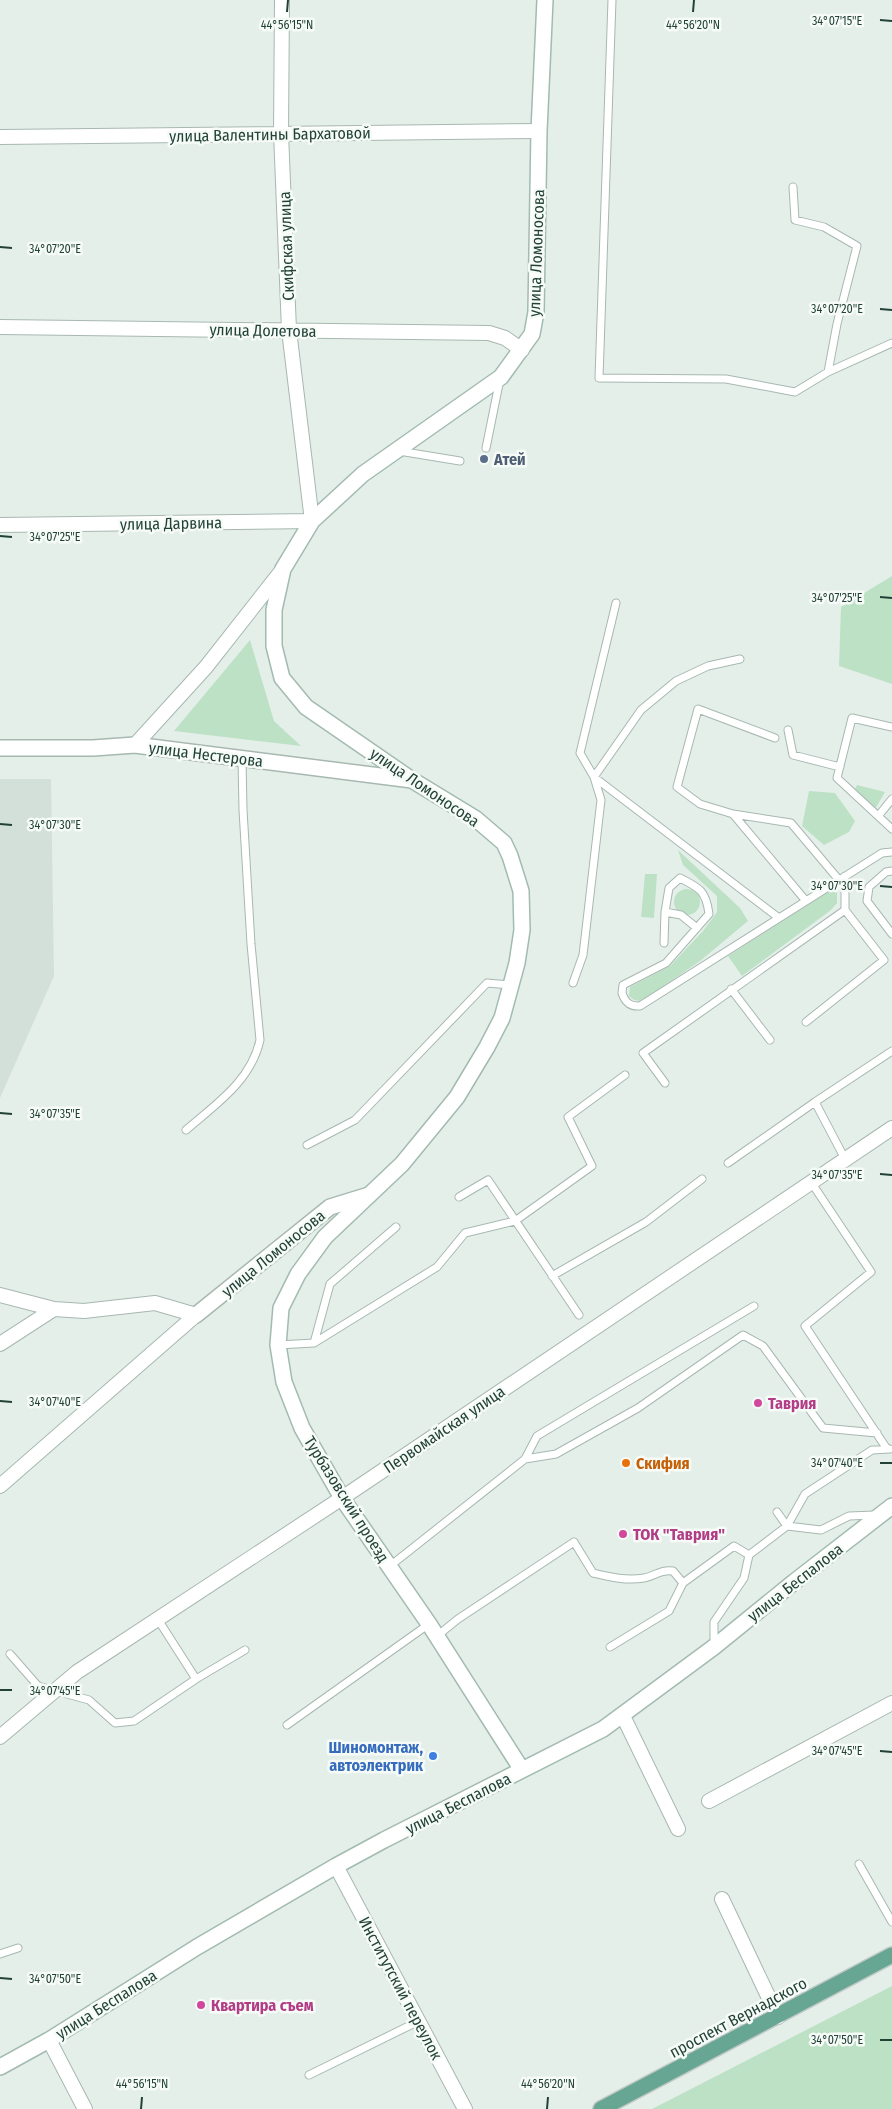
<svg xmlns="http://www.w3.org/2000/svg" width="892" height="2109" font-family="'Fira Sans Condensed',sans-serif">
  <rect width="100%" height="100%" fill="#e5efea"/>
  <!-- built -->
  <path fill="#d3dfd9" d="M0,779h51l3,197 -54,122z"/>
  <!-- green -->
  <path fill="#bde1c5" d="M892,576v108l-53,-18 2,-59z
    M250,640l24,81 27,25 -127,-15z
    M857,785l28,7 -10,17 -20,-20z
    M809,791l26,2 20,28 -6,11 -25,13 -22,-19z
    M678,850l62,58 8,13 -48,40 -49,34 -11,6 -6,-1 -5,-4 1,-9 40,-21 33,-35 14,-19v-16l-34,-31z
    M645,874h12l-3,44 -13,-1z
    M837,886v17l-6,7 -89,66 -14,-20z
    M674 902a13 13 0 1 1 26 0a13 13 0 1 1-26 0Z
    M892,1986v123h-240z"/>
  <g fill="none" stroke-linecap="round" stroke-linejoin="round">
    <defs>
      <path id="service" d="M612,0l-13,378 127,1 69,13 33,-20 9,-48 20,-78 -33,-19 -29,-7 -2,-33
        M828,372l64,-29
        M486,448l14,-69
        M399,451l61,10
        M740,659l-32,7 -32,15 -35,29 -47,67 185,141
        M892,727l-40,-9 -15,60 55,51
        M788,730l5,25 47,12
        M775,738l-77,-29 -21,78 23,17 33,10 73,87
        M733,814l58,9 48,57
        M879,815l13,-16
        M892,871l-6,1 -17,15 -2,14 25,33
        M697,928l-16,-13 -16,-3 4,-24 11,-10c20,10 26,13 29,36l-43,49 -43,22 -1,8c3,9 8,14 18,13l242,-153 10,-1
        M664,943l1,-31
        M573,983l10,-28 18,-155 -7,-23 -14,-24 36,-150
        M731,989l39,51
        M806,1022l78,-62 -39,-50
        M665,1083l-22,-30 202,-143v-34
        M186,1130c30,-26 65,-49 74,-90l-9,-96 -8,-134 -1,-51
        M307,1145l48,-25 132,-137 24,2
        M845,1159l-30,-57 77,-51
        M728,1163l87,-61
        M811,1182l60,90 -66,54 82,123
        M459,1197l29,-17 91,135
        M552,1276l94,-54 56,-43
        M314,1343l16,-59 66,-57
        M278,1345l36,-2 123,-76 28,-34 50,-12 77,-55 -24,-49 57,-42
        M525,1459l31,-5 82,-46 105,-73 20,11 60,82 54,5
        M777,1512l10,14 18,-32 67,-44 18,-1
        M390,1566l135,-107 12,-23 217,-130
        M157,1618l39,61
        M437,1636l21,-17 116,-77 19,31c17,4 33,8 51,5 11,-2 17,-9 29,-7l10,12
        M714,1645v-23l30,-44 5,-23 38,-29 34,4 28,-14 26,-1
        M610,1647l59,-36 14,-28 51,-37 15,9
        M10,1654l28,32 51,14 26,23 19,-2 62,-42 49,-29
        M287,1725l142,-101
        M859,1864l33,58
        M0,1954l18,-6
        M309,2075l110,-54"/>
      <path id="minor" d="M0,137l539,-6
        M0,327l489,6 16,5 17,12
        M0,525l312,-4 -23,-191 -8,-197 1,-133
        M135,745l71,-78 77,-98
        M0,1295l54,14 30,2 71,-8 41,12
        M0,1344l54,-35
        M0,1486l196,-171
        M623,1716l55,113
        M0,1737l77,-65 265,-174 550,-370
        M709,1801l183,-98
        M336,1866l129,243
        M722,1899l56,118
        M49,2040l36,69"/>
      <path id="tertiary" d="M0,748h93l42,-3 277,35
        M196,1315l134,-108 39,-12"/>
      <path id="secondary" d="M522,1770l-93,-146 -87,-126 -40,-70 -18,-46 -6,-37 3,-37 17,-34 27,-37 77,-73 55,-67 30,-50 15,-29 15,-55 5,-33 -1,-39 -11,-35 -6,-13 -28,-24 -64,-39 -106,-73 -24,-29 -8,-32v-36l9,-41 29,-48 51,-47 138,-97 31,-43 4,-22 3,-181 6,-131
        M0,2067l49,-27 148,-93 139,-81 48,-26 219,-111 111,-82 80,-65 98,-76"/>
      <path id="primary" d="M601,2109l291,-154"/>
    </defs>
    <!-- service casing -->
    <use href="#service" stroke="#a7b8b1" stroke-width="9"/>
    <!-- minor casing -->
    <use href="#minor" stroke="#a7b8b1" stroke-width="16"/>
    <!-- tertiary casing -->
    <use href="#tertiary" stroke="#a7b8b1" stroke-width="18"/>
    <!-- secondary casing -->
    <use href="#secondary" stroke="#a2bbb1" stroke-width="18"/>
    <!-- primary casing -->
    <use href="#primary" stroke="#c1cac7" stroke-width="18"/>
    <!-- service -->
    <use href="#service" stroke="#fff" stroke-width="7"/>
    <!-- minor -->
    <use href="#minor" stroke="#fff" stroke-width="14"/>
    <!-- tertiary -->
    <use href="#tertiary" stroke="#fff" stroke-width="15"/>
    <!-- secondary -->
    <use href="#secondary" stroke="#fff" stroke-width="15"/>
    <!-- primary -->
    <use href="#primary" stroke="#67a693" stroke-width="15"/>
  </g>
  <!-- ticks -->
  <path fill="none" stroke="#224238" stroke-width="2" d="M287,12l1,-12M693,12l1,-12M880,20l12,1M0,247l12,1M880,309l12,1M0,536l12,1M880,597l12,1M0,824l12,1M880,886l12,1M0,1113l12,1M880,1174l12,1M0,1401l12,1M880,1463h12M0,1690h12M880,1751l12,1M0,1978l12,1M880,2040h12M141,2109l1,-12M547,2109l1,-12"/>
  <!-- markers -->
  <circle fill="#5c6f8a" stroke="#f6fbf8" stroke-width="2" cx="484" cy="459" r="5"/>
  <g fill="#d1479c" stroke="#f6fbf8" stroke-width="2">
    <circle cx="758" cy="1403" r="5"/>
    <circle cx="623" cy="1534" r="5"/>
    <circle cx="201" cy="2005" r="5"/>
  </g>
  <circle fill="#e8710a" stroke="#f6fbf8" stroke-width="2" cx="626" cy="1463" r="5"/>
  <circle fill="#3f7fe0" stroke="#f6fbf8" stroke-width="2" cx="433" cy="1756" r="5"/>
  <g text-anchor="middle" stroke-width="5" stroke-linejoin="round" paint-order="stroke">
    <!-- street labels -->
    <g font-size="16" fill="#224238" stroke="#f6fbf8">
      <text transform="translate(270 134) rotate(-1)" y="6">улица Валентины Бархатовой</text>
      <text transform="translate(286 246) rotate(-92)" y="6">Скифская улица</text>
      <text transform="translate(536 253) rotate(-88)" y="6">улица Ломоносова</text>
      <text transform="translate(263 330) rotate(1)" y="6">улица Долетова</text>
      <text transform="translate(171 523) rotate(-1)" y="6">улица Дарвина</text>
      <text transform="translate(206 754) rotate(7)" y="6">улица Нестерова</text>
      <text transform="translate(425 787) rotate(34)" y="6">улица Ломоносова</text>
      <text transform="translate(273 1253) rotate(-39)" y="6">улица Ломоносова</text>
      <text transform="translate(444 1429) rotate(-34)" y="6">Первомайская улица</text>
      <text transform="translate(347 1499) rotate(58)" y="6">Турбазовский проезд</text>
      <text transform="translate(795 1582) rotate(-38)" y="6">улица Беспалова</text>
      <text transform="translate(458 1803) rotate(-27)" y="6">улица Беспалова</text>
      <text transform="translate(401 1988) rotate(62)" y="6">Институтский переулок</text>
      <text transform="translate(106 2004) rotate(-32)" y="6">улица Беспалова</text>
      <text transform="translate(738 2017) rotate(-28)" y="6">проспект Вернадского</text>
    </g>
    <!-- service labels -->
    <g font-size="16" font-weight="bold" fill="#4e5e75" stroke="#f6fbf8" text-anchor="start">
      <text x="494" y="465">Атей</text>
    </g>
    <!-- hotel labels -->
    <g font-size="16" font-weight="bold" fill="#b23c85" stroke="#f6fbf8" text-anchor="start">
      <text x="768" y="1409">Таврия</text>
      <text x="633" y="1540">ТОК "Таврия"</text>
      <text x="211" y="2011">Квартира съем</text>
    </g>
    <!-- food labels -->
    <g font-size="16" font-weight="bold" fill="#c56008" stroke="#f6fbf8" text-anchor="start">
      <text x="636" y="1469">Скифия</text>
    </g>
    <!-- shop labels -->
    <g font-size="16" font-weight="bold" fill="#366cbe" stroke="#f6fbf8" text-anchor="end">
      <text x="423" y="1753">Шиномонтаж,<tspan x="423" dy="18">автоэлектрик</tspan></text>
    </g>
  </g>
  <g font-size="12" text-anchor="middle" fill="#224238" stroke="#f6fbf8" stroke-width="5" stroke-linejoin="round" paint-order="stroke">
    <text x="837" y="25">34°07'15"E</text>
    <text x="287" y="29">44°56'15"N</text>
    <text x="693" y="29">44°56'20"N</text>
    <text x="55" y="253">34°07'20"E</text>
    <text x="837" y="313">34°07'20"E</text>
    <text x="55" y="541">34°07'25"E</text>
    <text x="837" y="602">34°07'25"E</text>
    <text x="55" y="829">34°07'30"E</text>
    <text x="837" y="890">34°07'30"E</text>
    <text x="55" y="1118">34°07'35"E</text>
    <text x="837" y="1179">34°07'35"E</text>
    <text x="55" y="1406">34°07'40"E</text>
    <text x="837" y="1467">34°07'40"E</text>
    <text x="55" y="1695">34°07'45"E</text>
    <text x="837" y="1755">34°07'45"E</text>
    <text x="55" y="1983">34°07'50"E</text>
    <text x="837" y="2044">34°07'50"E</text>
    <text x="142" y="2088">44°56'15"N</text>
    <text x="548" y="2088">44°56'20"N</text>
  </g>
</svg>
